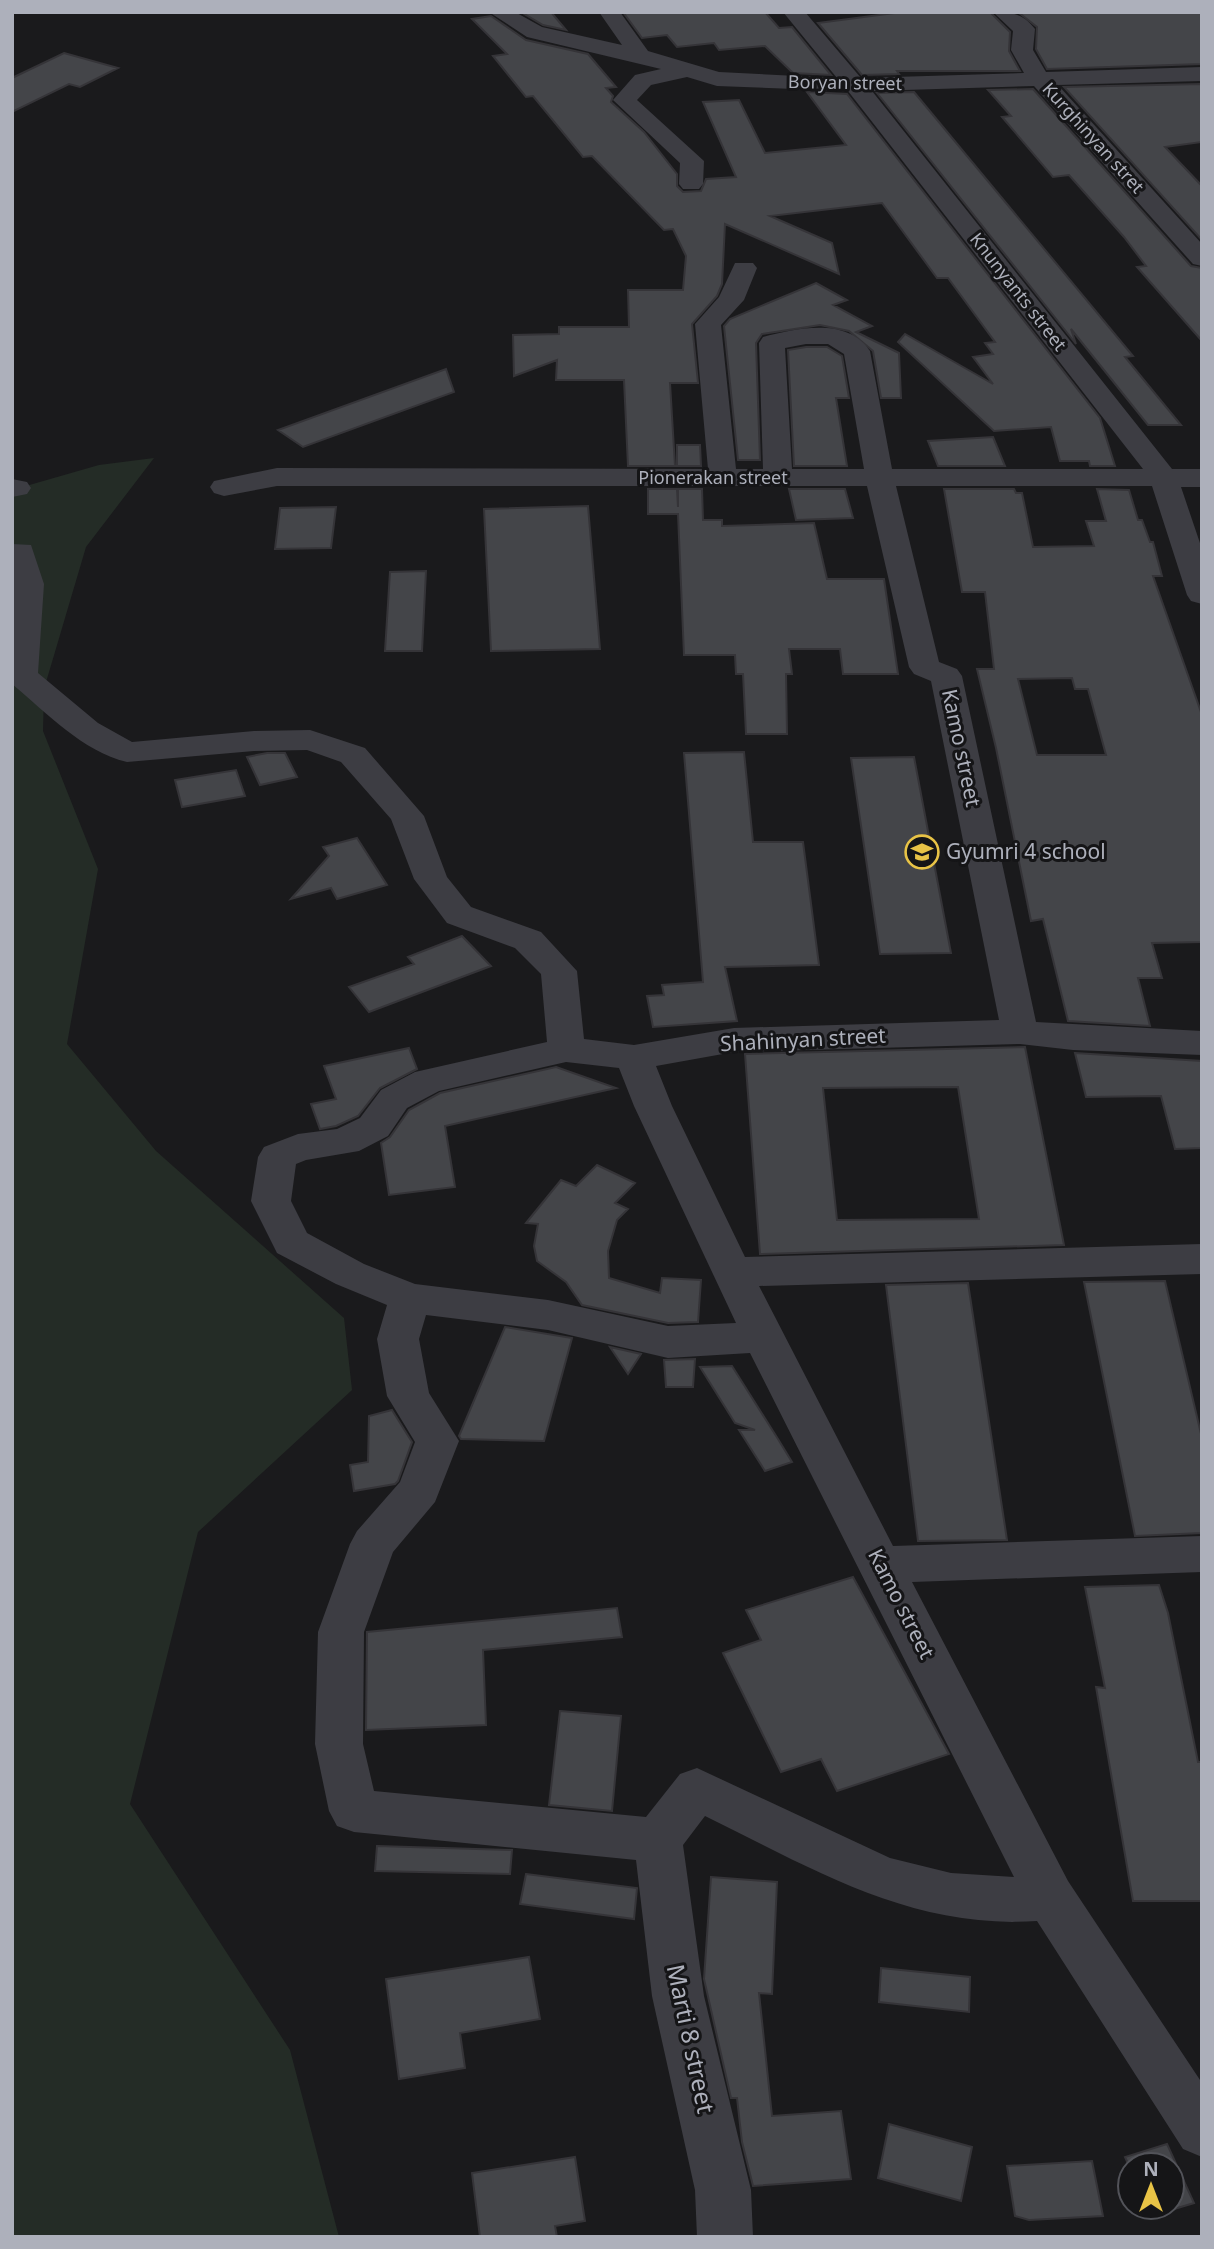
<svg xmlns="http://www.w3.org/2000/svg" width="1214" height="2249" font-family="'Noto Sans',sans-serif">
  <rect width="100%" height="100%" fill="#1a1a1c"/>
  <!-- green -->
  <path fill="#242c26" d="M154,458l-68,89 -42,142 -1,42 55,138 -31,175 89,107 188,167 8,72 -154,142 -68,272 160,246 49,187h-327v-1747l87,-25z"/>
  <!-- building -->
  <path fill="#444549" stroke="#353438" stroke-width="2" fill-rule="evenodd" d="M521,12h30l15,18 -23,-5z
    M623,12h142l14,16 13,-1 39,48 -38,-2 -28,-27 -46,4 -5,-7 -37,4 -10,-12 -25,3z
    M902,12h88l20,20 -1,19 11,20h-123l2,3 -37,1 -44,-52z
    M1018,12h184v52l-155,5 -11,-20 1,-22z
    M491,16l35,24 62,14 28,33 -10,1 7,8 -2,6 33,30 33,42v12l6,6 18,-1 5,-12 30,-2 -33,-75 36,-2 26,53 81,-8 -39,-53 40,2 253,324 15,48h-25l-1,-5h-29l-9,-34 -57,4 -96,-89 7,-8 88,50 -20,-27 20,-3 -8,-11 10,-1 -47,-64h-11l-55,-75 -112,13 62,27 7,31 -114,-50 -3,60 -5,12 -25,28 6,59h-28l5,83h-47l-4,-86h-68l1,-20 -43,16 -1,-41 46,-1v-7h70l-1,-37h55l3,-34 -13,-27 -9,1 -72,-74 -9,1 -50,-61 -7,1 -33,-41 14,-2 -35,-35z
    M64,53l54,15 -38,19 -11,-3 -57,28v-34z
    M1202,84v58l-37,5 37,39v54l-138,-153z
    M1033,89l158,177 11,2v73l-65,-74 9,-1 -22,-29 -55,-62 -16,2 -51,-60 9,-1 -23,-26z
    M914,92l219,264 -8,1 56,68h-33l-77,-96 5,15 -199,-251z
    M816,283l31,17 -14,5 39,21 -16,6 43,21 2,45h-20l-8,-47 -24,-20 -29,-6 -58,9 -6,9 4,117h-22l-14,-134 6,-7z
    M806,347h21l15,9 7,42h-13l11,68h-53l-6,-116z
    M446,369l8,23 -151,55 -25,-17z
    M993,437l12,29h-67l-10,-25z
    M677,445h23l1,21h-24z
    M648,489h29l1,18v-18h24l1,31h19v6l92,-3 13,56h57l14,95h-55l-3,-25h-51l3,25h-6l1,60h-41l-3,-60h-7l-1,-19h-51l-6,-141h-30z
    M789,489h56l8,29 -57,2z
    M944,489h70l2,4h6l11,54 61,-1 -8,-25h20l-9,-32 32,1 9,30h4l8,22h3l9,34h-9l49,139v227l-50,1 10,35h-24l12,48 -82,-5 -25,-102 -12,2 -35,-173 -19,-79h17l-9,-77h-23zM1072,678l3,11h13l18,66h-69l-19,-76z
    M588,506l12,143 -109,2 -7,-142z
    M336,507l-5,41 -56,1 5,-41z
    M426,571l-4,80h-37l5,-79z
    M744,752l9,90h50l16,123 -94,2 12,54 -84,6 -6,-31 17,-1 -2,-10 41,-3 -19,-229z
    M267,753h18l12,24 -37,8 -13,-28z
    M914,757l37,196 -71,1 -29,-196z
    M236,770l9,26 -63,11 -7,-27z
    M357,838l30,47 -50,14 -6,-11 -40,11 38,-43 -6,-9z
    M462,936l29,30 -122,46 -20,-25 65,-23 -6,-7z
    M1025,1047l39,198 -304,9 -15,-200zM958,1087l21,132 -142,1 -14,-132z
    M409,1048l8,21 -37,19 -22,28 -22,10 -16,3 -9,-25 25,-5 -12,-33z
    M1075,1053l127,8v87l-27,1 -14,-53 -75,1z
    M556,1067l60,21 -171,38 10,61 -66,8 -8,-52 9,-6 19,-27 31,-17z
    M597,1165l38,18 -20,20 13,6 -11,11 -9,31 1,27 51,15 2,-15 39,2 -3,42 -30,1 -86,-18 -16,-23 -29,-21 -3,-15 4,-22 -12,-1 35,-43 15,6z
    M1165,1281l37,157v95l-67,3 -51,-254z
    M968,1283l39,257 -89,1 -32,-256z
    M505,1327l67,11 -28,103 -83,-2 -2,-3z
    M610,1347l31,7 -13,20z
    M695,1359l-2,28h-27l-2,-27z
    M732,1366l46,73 14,23 -27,9 -26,-41h16l-20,-7 -35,-56z
    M392,1410l20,32 -14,39 -3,3 -41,7 -4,-26 18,-3 1,-46z
    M853,1577l96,177 -112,37 -16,-32 -40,13 -58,-119 38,-13 -15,-30z
    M1159,1585l9,28 30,149h4v139h-69l-37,-214 9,1 -20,-101z
    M617,1608l5,29 -139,13 3,75 -120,5 1,-98z
    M560,1711l61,5 -9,95 -63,-6z
    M377,1846l135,4 -2,24 -135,-3z
    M526,1874l111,14 -3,31 -114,-15z
    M711,1877l66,5 -5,112 -13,-1 13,123 69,-5 10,68 -98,7 -11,-44 -5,-44h-6l-27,-119z
    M529,1957l11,62 -80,14 5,35 -66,11 -13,-100z
    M881,1968l89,9 -1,35 -90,-10z
    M889,2124l83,23 -11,54 -83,-23z
    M1167,2144l27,59 -43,13 -4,-9h25v-42h-42v3l-5,-11z
    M575,2157l10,64 -30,5 2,11h-77l-8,-64z
    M1092,2161l11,55 -74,4 -14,-4 -8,-50z"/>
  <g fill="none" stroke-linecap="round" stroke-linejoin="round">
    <!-- minor -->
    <path fill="#3d3d43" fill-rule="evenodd" d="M489,12h26l27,15 80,18 -23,-33h21l28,39 71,21 118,6 -54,-66h22l56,66 163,-5 -13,-23 2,-19 -20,-19c18,0 30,1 42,17l-2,21 13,22 156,-5v14l-144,4 144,159v22l-9,-2 -159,-178 -162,5 300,378h30v18h-21l21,62v55l-11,-3 -4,-6 -35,-109h-256l43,176 18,7 5,7 74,346 166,9v24l-129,-5 -53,-6 -286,8 -78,14 16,40 73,151 457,-13v30l-443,12 134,260 309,-10v36l-290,10 156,299 134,202v74l-19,-8 -146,-228c-125,9 -224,-52 -332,-105l-22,29 21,151 47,194 2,47h-56l-2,-47 -43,-194 -16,-136 -282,-28 -17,-6 -8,-15 -14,-67 3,-112 32,-88 7,-13 43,-49 15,-40 -28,-46 -10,-57 10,-34 -51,-21 -59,-31 -26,-52 7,-44 6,-10 34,-13 39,-5 23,-11 21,-28 34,-18 132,-30 -6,-68 -26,-26 -68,-25 -33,-44 -23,-60 -50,-57 -34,-12 -53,1 -127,11c-45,-11 -80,-49 -115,-78v-140l19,1 13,39 -6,89 60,50 34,19 122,-11 56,-1 55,18 59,68 23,61 24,30 70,25 36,39 7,68 50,6 100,-17 265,-8 -68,-339 -17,-7 -5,-7 -42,-181h-590l-53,10 -10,-3 -4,-6 4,-6 63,-13 431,1 -13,-145 24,-27 16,-34h18l4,5 -13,32 -23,25 15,144h27l-4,-126 4,-6c33,-8 83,-21 107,14l22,118h251l-295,-378 -131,-5 -30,-9 -36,8 -14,15 67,61 -1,23 -4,5h-16l-4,-5 1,-21 -67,-63 22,-25 26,-6 -134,-32zM806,344h22l16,10 20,115h-72l-7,-121zM566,1062l53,6 15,38 102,217 -68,3 -120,-26 -133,-16 -51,-20 -57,-31 -16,-32 5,-37 10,-4 53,-9 29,-15 19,-28 32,-17zM426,1315l122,15 120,28 82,-5 264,524 -63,-4 -61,-15 -193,-90 -17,6 -34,43 -272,-26 -11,-47 1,-112 29,-80 42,-50 24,-61 -30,-48 -10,-54z
      M12,479l15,3 4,6 -4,6 -15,3z"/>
  </g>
  <!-- icons -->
  <defs>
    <symbol id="school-ring" viewBox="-11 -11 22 22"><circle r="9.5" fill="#151517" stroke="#e8c346" stroke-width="1.5"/><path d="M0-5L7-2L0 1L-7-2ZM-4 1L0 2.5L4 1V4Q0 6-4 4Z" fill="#e8c346"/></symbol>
  </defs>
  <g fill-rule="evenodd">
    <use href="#school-ring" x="903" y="833" width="38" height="38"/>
  </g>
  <g text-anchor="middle" stroke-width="6" stroke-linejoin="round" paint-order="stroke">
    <!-- far-street labels -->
    <g font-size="18" fill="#adb0bb" stroke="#151517">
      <text transform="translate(845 83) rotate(1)" y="6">Boryan street</text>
      <text transform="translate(1093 138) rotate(48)" y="6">Kurghinyan stret</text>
      <text transform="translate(1018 292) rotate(52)" y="6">Knunyants street</text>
      <text x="713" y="484">Pionerakan street</text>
    </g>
    <!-- street labels -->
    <g font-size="21" fill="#adb0bb" stroke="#151517">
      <text transform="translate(961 748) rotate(78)" y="7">Kamo street</text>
      <text transform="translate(803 1040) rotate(-3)" y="7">Shahinyan street</text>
      <text transform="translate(901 1604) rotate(63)" y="7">Kamo street</text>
    </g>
    <!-- poi labels -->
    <g font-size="21" fill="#adb0bb" stroke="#151517" text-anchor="start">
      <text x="946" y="859">Gyumri 4 school</text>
    </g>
    <!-- near-street labels -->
    <g font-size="24" fill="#adb0bb" stroke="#151517">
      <text transform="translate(690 2039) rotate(78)" y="8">Marti 8 street</text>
    </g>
  </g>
  <!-- border -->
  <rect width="1214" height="2249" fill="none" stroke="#adb0bb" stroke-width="28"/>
  <!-- north arrow -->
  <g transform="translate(1151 2186)"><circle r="33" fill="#151517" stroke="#525359" stroke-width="2"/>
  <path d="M0-5L12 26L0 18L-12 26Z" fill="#e8c346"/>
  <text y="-10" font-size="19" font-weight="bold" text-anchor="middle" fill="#adb0bb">N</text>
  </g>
</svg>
